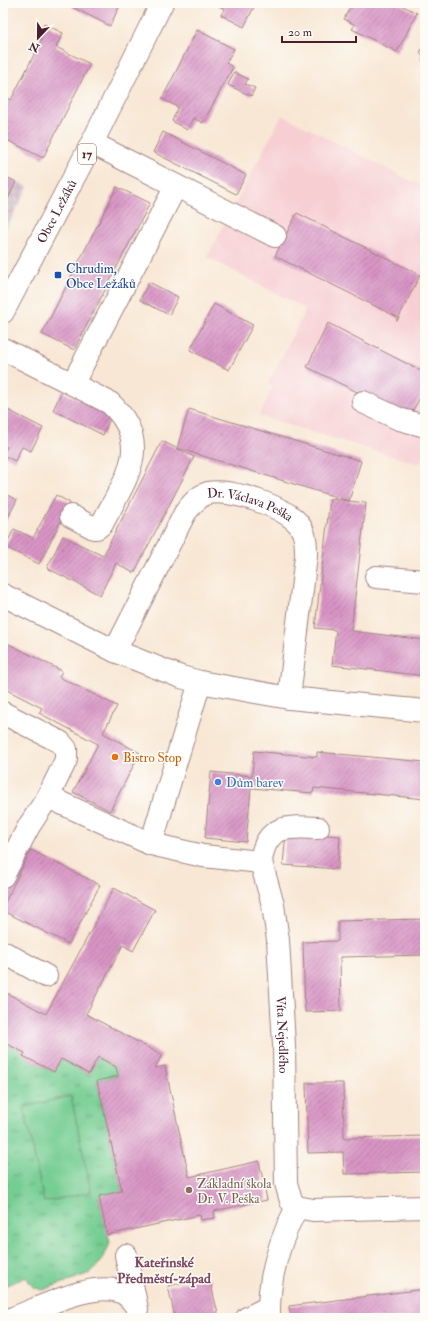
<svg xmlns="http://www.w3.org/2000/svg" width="428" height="1321" font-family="'IM FELL Double Pica',serif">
  <defs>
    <pattern id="industrial-grid" width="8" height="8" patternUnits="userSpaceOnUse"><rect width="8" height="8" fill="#d2bdc7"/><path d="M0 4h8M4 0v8" fill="none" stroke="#b6a2ab"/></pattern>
    <pattern id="grass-tufts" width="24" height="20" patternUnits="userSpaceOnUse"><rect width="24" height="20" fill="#75cd92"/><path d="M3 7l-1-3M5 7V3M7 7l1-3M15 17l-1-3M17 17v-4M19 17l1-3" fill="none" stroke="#62a677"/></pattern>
    <pattern id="building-hatch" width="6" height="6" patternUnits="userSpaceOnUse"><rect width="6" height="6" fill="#d894c5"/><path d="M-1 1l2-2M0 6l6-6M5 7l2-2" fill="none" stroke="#b178a0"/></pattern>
  </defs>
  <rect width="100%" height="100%" fill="#fdfcf7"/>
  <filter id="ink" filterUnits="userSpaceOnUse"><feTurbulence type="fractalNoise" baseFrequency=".025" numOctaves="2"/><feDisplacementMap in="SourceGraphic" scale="8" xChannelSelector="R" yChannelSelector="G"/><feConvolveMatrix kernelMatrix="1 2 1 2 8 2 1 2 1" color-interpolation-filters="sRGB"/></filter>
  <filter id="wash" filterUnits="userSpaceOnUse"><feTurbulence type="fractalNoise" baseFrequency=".012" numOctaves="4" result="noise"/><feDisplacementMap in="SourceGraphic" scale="16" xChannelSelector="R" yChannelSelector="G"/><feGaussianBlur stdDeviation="0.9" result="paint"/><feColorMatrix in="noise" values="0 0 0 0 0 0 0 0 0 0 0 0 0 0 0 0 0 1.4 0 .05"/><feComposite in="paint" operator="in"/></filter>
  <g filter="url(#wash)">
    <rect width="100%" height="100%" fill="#f8e7d4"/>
    <!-- built -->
    <path fill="#f7cfd3" d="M282,115l143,73v265l-6,11 -160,-48 14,-29 -5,-3 38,-75 -99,-52z"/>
    <!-- industrial -->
    <path fill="url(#industrial-grid)" d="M3,175l25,12 -25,48z"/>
    <!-- grass -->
    <path fill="url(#grass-tufts)" stroke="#60765e" d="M3,1042l22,11 -1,3 30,16 7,-13 28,15 9,-17 18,10 2,9 -21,5 25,110 -23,6 11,46 -8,18 -12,12 -47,17 -10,-3 -7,-10 -23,10z"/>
    <!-- pitch -->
    <path fill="#75cd92" stroke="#60765e" d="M71,1096l20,96 -47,10 -20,-95z"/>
    <g id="blocks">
      <!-- building -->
      <path fill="url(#building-hatch)" d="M74,3h47l-11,23 -38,-19z
        M213,3h43l-12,24 -23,-12 4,-6z
        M352,3h45l20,10 -20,39 -45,-23 3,-4 -11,-6z
        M44,24l19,9 -7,14 34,17 -47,94 -40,-20v-42l8,4 31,-61 -4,-2z
        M197,30l37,19 -8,14 7,4 -30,56 -10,-5 -6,12 -15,-9 6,-14 -16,-8z
        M425,43v19l-3,-1 3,-5 -5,-3z
        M234,72l14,7 -3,5 10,4 -4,8 -23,-11z
        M163,132l83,43 -10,19 -83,-42z
        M3,175l13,7 -9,19 -4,-2z
        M117,187l33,16 -76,147 -32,-16z
        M297,213l123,62 -23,46v-4l-122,-61z
        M149,282l29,15 -9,18 -29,-15z
        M214,304l39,21 -24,45 -39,-20z
        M328,323l97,50v15l-16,30 -102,-51z
        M62,391l49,25 -8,19 -50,-25z
        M4,408l39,20 -12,23 -9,-4 -7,14 -12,-6 4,-8 -4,-2z
        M189,409l172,52 -12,40 17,2 -15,128 74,9v36l-93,-11 4,-35 -21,-2 15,-129 19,2 -172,-53z
        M162,441l32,16 -60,116 -18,-10 -16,32 -53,-27 16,-32 40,20z
        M3,493l14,7 -14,27z
        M56,495l14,8 -31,61 -34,-17 9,-18 19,9z
        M3,641l59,30 -3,6 58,29 -14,27 37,20 -30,58 -37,-19 25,-48 -59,-31 3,-5 -39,-20z
        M254,751l63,6v-5l108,10v37l-111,-11 -1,5 -62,-5 -5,54 -41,-4 6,-66 41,4z
        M286,832l54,4 -2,33 -55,-4z
        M31,850l69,35 -31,59 -66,-33v-5z
        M114,888l41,22 -22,41 -10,-6 -37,69 76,41 -7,13 10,-2 24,111 70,-16 8,39 -53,11 1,7 -14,2 -1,-5 -93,20 -8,-39 23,-5 -25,-110 21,-5 -2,-9 -18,-10 -9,17 -28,-15 -7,13 -31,-16 2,-3 -22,-11v-51l43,23z
        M425,919v36l-85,2 1,54 -36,1 -2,-70 35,-1v-20z
        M306,1083h37l1,55 81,-2v36l-81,2 -1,-22 -35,1z
        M209,1277l10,41h-44l-7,-32z
        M425,1289v29h-134l-2,-12z"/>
    </g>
  </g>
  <g filter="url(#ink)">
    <use href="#blocks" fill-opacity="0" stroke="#a18380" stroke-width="1"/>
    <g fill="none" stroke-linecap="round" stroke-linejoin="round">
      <defs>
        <g id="minor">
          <path d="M92,143l183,93"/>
          <path d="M3,349l107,54c45,42 14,78 -8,121l-5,4h-3l-23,-12"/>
          <path d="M73,383l103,-197"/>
          <path d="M363,402l36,17 26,7"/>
          <path d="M376,577l49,4"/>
          <path d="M3,595l112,56 66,26 19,5 89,16 136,13"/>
          <path id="s1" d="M115,651l70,-138c6,-8 13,-17 23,-20 21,-5 80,14 92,33 6,9 6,19 6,30l-17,142"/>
          <path d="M3,713l57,29 6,7v11l-18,37 103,47 52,12 58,6c4,-37 26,-36 57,-34"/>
          <path d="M151,844l49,-162"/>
          <path id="s2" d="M261,862l12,43 5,35 6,105 2,138 5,18 6,6"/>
          <path d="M3,876l26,-50 19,-29"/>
          <path d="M3,952l43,24"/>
          <path d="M126,1255l11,54"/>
          <path d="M13,1318c27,-10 83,-39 110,-25 6,3 9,8 13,13"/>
          <path d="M247,1318l22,-11"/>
          <path d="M269,1318c-1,-40 10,-77 28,-111l16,3 112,-3"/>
        </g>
        <g id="major">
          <path id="s3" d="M3,312l89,-169 70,-140"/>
        </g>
      </defs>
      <!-- minor casing -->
      <use href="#minor" stroke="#a18380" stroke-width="24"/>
      <!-- major casing -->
      <use href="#major" stroke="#a18380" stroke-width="24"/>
      <!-- minor -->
      <use href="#minor" stroke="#fff" stroke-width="22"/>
      <!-- major -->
      <use href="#major" stroke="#fff" stroke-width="22"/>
    </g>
  </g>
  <!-- markers -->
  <rect fill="#1a4fb4" stroke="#fdfcf7" stroke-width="1.5" x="54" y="271" width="8" height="8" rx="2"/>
  <circle fill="#e8710a" stroke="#fdfcf7" stroke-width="1.5" cx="115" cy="757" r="4"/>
  <circle fill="#3f7fe0" stroke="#fdfcf7" stroke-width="1.5" cx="218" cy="782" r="4"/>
  <circle fill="#8d6e63" stroke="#fdfcf7" stroke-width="1.5" cx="189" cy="1190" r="4"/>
  <g text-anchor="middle" stroke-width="3" stroke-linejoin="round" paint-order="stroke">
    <!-- shield labels -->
    <rect fill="#fdfcf7" stroke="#806168" stroke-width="1" x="78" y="144" width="18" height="20" rx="3"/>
    <g font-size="12" font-weight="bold" fill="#4a1f2b">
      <text x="87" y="158">17</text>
    </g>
    <!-- street labels -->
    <g font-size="13" fill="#4a1f2b" stroke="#fdfcf7">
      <text dy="5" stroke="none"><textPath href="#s3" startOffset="114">Obce Ležáků</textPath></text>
      <text dy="5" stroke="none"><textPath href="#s1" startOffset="230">Dr. Václava Peška</textPath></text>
      <text dy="5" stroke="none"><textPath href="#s2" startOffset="175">Víta Nejedlého</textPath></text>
    </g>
    <!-- transit labels -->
    <g font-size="13" fill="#164399" stroke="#fdfcf7" text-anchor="start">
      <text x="66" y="273">Chrudim,<tspan x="66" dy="15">Obce Ležáků</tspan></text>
    </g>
    <!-- food labels -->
    <g font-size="13" fill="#c56008" stroke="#fdfcf7" text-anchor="start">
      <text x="123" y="762">Bistro Stop</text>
    </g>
    <!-- shop labels -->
    <g font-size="13" fill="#366cbe" stroke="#fdfcf7" text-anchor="start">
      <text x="226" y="787">Dům barev</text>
    </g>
    <!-- education labels -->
    <g font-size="13" fill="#785e54" stroke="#fdfcf7" text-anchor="start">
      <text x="197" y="1188">Základní škola<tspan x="197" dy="15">Dr. V. Peška</tspan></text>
    </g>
    <!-- neighbourhood labels -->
    <g font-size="14" font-weight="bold" fill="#7c4861" stroke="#fdfcf7">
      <text x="164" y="1267">Kateřinské<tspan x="164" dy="16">Předměstí-západ</tspan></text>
    </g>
  </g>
  <!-- margin -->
  <rect width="428" height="1321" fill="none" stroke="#fdfcf7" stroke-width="16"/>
  <!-- north arrow -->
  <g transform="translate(38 38) rotate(202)" stroke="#fdfcf7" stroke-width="3" paint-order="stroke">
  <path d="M0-3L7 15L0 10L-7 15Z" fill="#4a1f2b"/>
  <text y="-6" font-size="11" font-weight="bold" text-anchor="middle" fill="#4a1f2b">N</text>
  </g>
  <!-- scale -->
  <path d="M282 36v6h74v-6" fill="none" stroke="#4a1f2b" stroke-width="2"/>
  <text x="288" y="36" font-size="12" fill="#4a1f2b" stroke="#fdfcf7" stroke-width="3" paint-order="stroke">20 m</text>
</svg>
